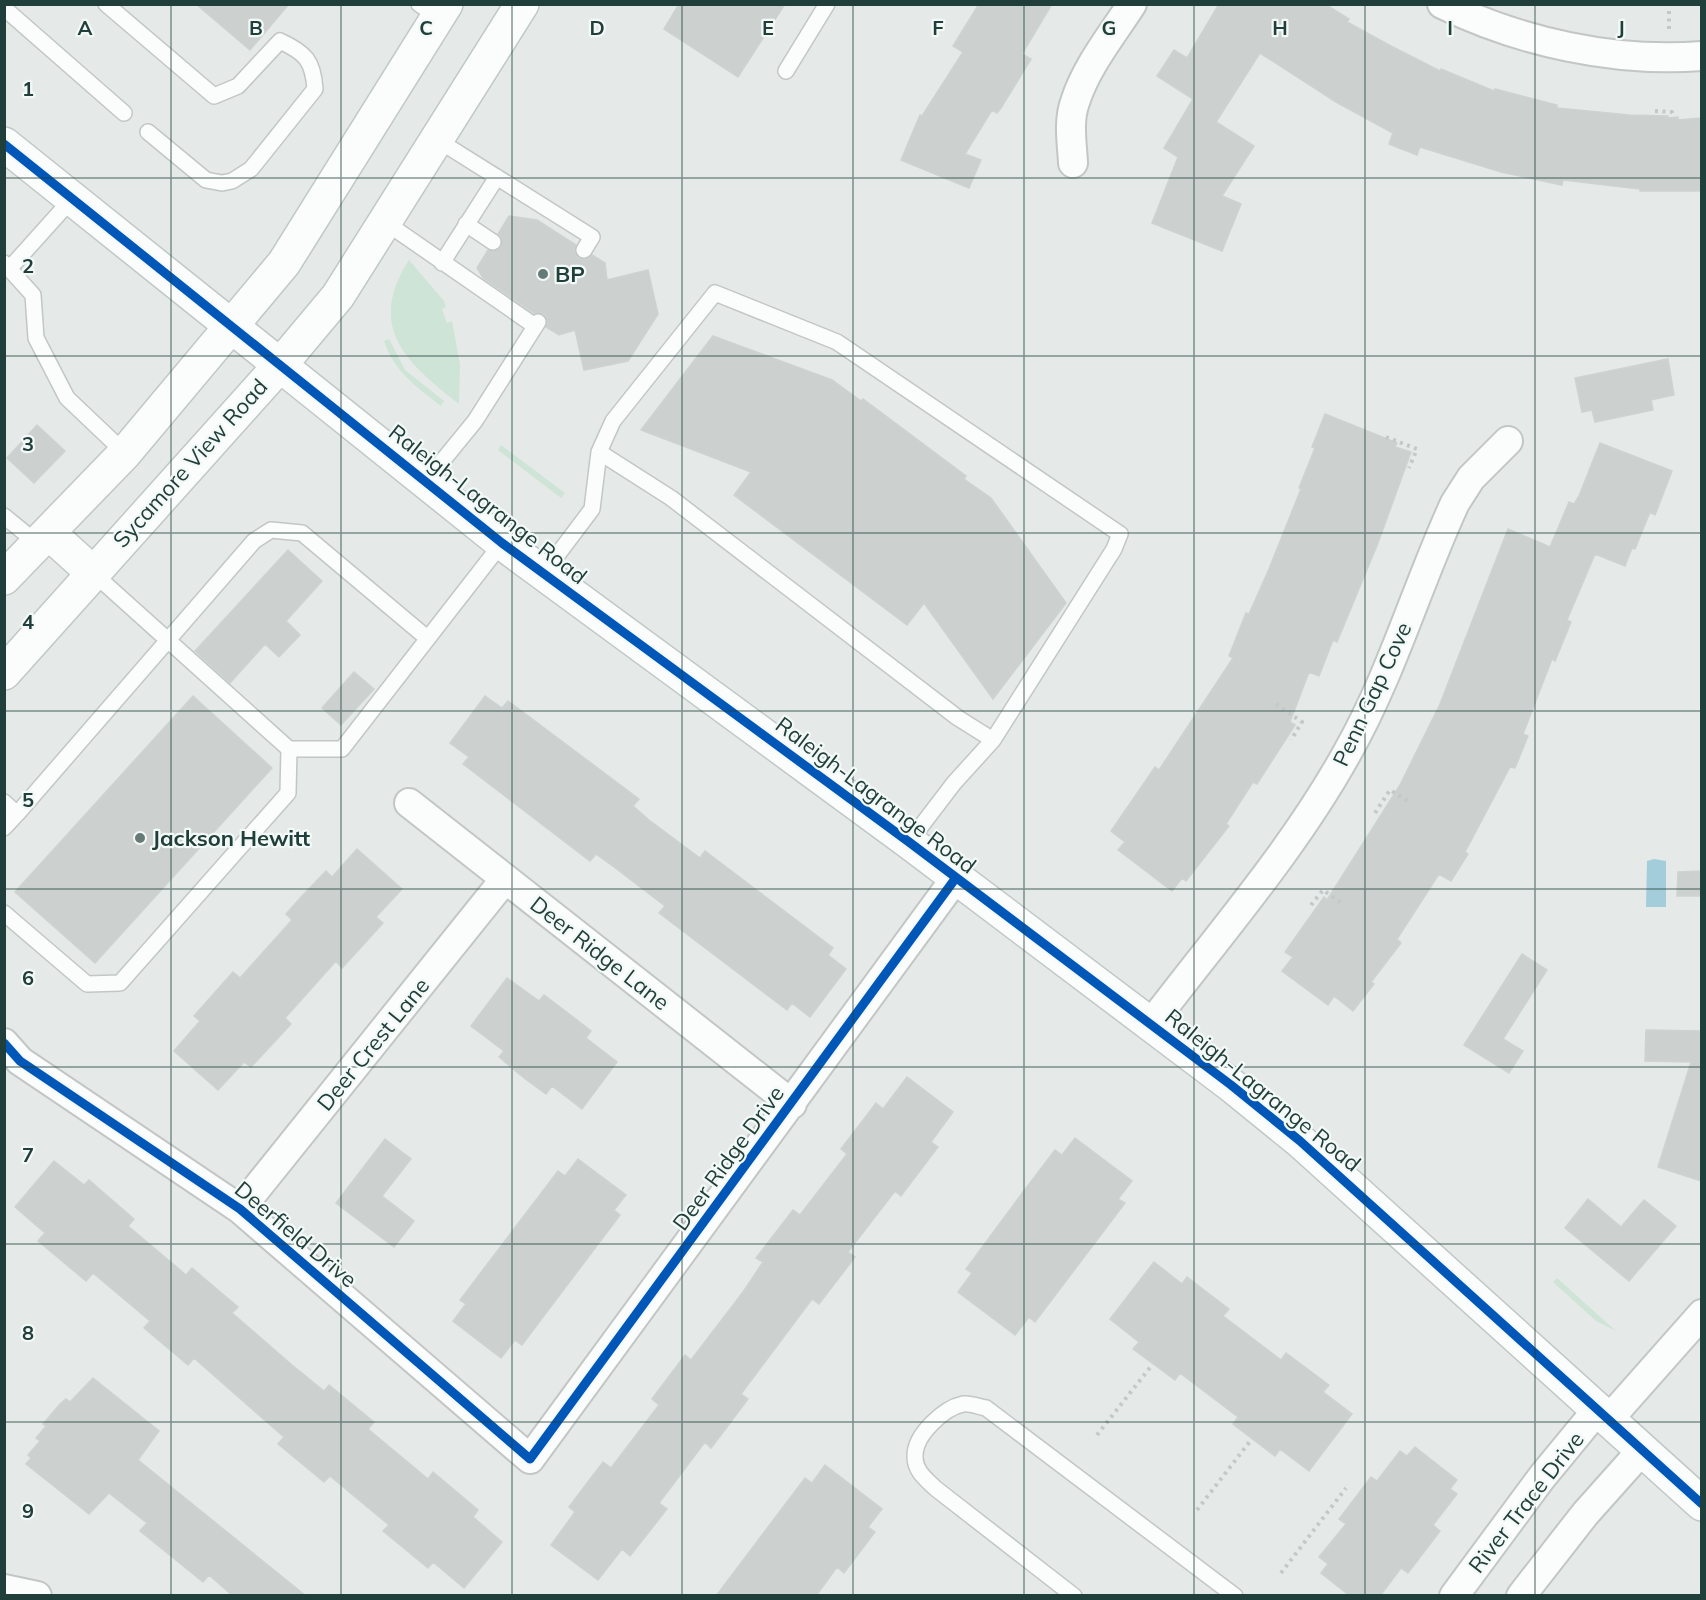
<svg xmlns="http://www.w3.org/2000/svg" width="1706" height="1600" font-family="Mulish,sans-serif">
  <rect width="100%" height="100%" fill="#e5eae8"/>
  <!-- green -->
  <path fill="#cde4d6" d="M409,260l35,41 2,6 -4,2 5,14 5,-2 8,44 -1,39c-51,-40 -94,-76 -50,-144z
    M389,339l16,31 39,31 -3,5c-25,-19 -47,-35 -57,-65z
    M501,445l64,48 -4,5 -63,-48z
    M1557,1278l59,53 -20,-10 -43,-39z"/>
  <!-- water -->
  <path fill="#a3cddb" d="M1654,859l12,2v46h-20l1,-46z"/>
  <!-- building -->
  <path fill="#ccd1d0" stroke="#cdd3d1" stroke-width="1.5" d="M196,4h93l-39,46z
    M679,4h106l-47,73 -74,-48z
    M979,4h73l-30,50 9,5 -30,49 -4,5 -5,-3 -27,44 16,6 -12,28 -68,-28 19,-45 2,1 41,-64 -10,-6z
    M1219,4h106l24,15 -2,3 42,23 51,26 1,-2 53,22 1,-2 62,16v3l72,7 39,1v2l10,-1v3l23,-2v73h-61v-2l-77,-9 -1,5 -61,-13 -81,-25 -3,8 -28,-11 4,-11 -57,-31 -76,-49 -44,69 38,24 -32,50 19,8 -19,47 -70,-28 26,-66 -14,-9 29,-49 -36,-23 17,-26 13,8z
    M509,216l28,4 39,25 -2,5 4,8 6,2 8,-5 13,8 2,17 41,-10 10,44 -30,47 -44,9 -9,-40 -16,5 -13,-8 2,-5 -4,-8 -10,-1 -51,-35 -6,-10 11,-18 9,1 4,-4 1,-9 -4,-4z
    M713,336l119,44 29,21 2,-2 103,77 -2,3 27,19 75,105 -73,96 -69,-96 -17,22 -173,-130 17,-23 -110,-42z
    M1668,359l6,36 -23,5 2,10 -58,12 -3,-12 -10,2 -7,-34z
    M1325,414l72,29 -2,4 16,5 -33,91 -41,99 -4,-2 -14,36 -10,-4 -19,50 5,3 -38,59 -4,-2 -27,42 3,2 -43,55 -4,-3 -10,13 -54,-41 7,-8 -14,-11 44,-64 4,3 74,-112 -4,-2 17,-43 3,1 20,-45 32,-80 -2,-1 16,-40 -3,-1z
    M37,425l28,26 -31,32 -27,-25z
    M1600,443l72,28 -17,44 -5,-3 -15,37 -3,-1 -7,18 -30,-12 -28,66 4,2 -16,39 -3,-2 -29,75 5,2 -13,32 -5,-1 -45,85 3,2 -17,27 -12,-7 -42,65 4,4 -30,39 3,2 -21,27 -19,-15 -6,9 -46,-34 11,-14 -8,-5 39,-55 3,3 73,-115 40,-81 68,-175 42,18 19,-45 5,2 5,-8z
    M288,550l34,31 -36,40 14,14 -21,22 -14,-13 -35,39 -35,-32z
    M354,672l20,17 -33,36 -19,-17z
    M193,696l79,72 -177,195 -80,-71z
    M485,696l17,12 6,-7 131,98 -6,7 16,14 51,38 5,-7 128,97 -5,7 18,14 -36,48 -18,-14 -5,7 -128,-97 6,-7 -51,-39 -18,-13 -6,7 -127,-97 6,-7 -19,-14z
    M357,849l45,40 -26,28 7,6 -41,45 -6,-7 -51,57 6,6 -40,43 -7,-5 -26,28 -44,-39 26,-30 -6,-5 39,-44 7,6 52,-58 -6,-6 16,-18 24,-25 6,6z
    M1701,871v25h-24l1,-24z
    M1522,954l25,16 -44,69 20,12 -14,22 -45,-28z
    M507,978l32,23 5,-6 20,15 27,21 -5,7 31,24 -35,47 -30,-23 -6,8 -22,-16 -25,-21 5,-6 -33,-25z
    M1646,1030l55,1v150l-43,-14 33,-105 -46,-1z
    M907,1077l46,35 -22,30 7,5 -37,49 -6,-5 -47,61 7,5 -36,47 -7,-5 -71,95 7,5 -21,28 -16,21 -6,-6 -46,61 8,6 -37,47 -8,-7 -24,31 -47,-35 24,-33 -6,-5 34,-45 8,6 48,-63 -7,-6 33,-44 6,5 52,-68 20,-30 -7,-4 37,-48 7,5 47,-61 -6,-5 35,-46 7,6z
    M1075,1138l57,43 -14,18 7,4 -90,119 -6,-5 -14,18 -57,-43 14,-19 -6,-4 57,-77 32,-42 7,5z
    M385,1139l26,20 -29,37 32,25 -20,26 -58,-44z
    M578,1159l48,36 -12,15 6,5 -98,130 -7,-5 -14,18 -48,-37 13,-17 -6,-4 98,-129 7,5z
    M54,1161l30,24 5,-5 45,39 -6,7 58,49 6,-7 46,39 -6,6 60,52 32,26 5,-6 45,37 -6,7 60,50 5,-7 45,38 -5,7 29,25 -38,46 -31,-26 -5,6 -45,-37 6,-6 -59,-49 -6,6 -46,-38 6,-7 -90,-79 -6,7 -44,-37 6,-7 -57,-48 -7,8 -48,-40 7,-8 -30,-26z
    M1588,1199l33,28 23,-27 32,26 -47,55 -64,-53z
    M1154,1262l28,22 5,-7 42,32 -6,7 58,44 5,-7 43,32 -6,7 29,22 -43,57 -29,-22 -5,7 -42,-32 5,-7 -58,-44 -5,7 -42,-31 6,-7 -29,-23z
    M93,1378l66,53 -21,29 168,136h-73l-24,-21 -6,7 -63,-51 7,-8 -38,-30 -20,21 -63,-50 5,-6 -3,-3 12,-14 -4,-3 10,-12 -3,-2 17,-20 6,-5 4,3z
    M1415,1447l42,33 -7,9 7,5 -24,31 7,6 -32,42 -7,-5 -21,28h-30l-29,-23 7,-9 -9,-7 27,-33 -7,-5 32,-42 6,4 23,-30 7,5z
    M825,1465l57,44 -14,18 7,5 -31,41 -7,-6 -21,29h-100l89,-118 7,5z"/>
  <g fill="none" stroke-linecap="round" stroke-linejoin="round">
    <defs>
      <path id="lane" d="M106,4l108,92 24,-10 42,-45c26,12 33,20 35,48l-64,80 -19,12 -10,2 -16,-3 -58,-48
        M419,4l19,13
        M4,8l120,105
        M786,71l41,-67
        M436,139l156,98 -8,13
        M385,222l150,104
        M466,224l27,18
        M4,263l29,32 3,43 31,60 58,55
        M442,263l55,-86
        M10,268l62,-69
        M599,452l14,-31 102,-128 122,49 283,192 -6,15 -121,191
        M426,481l49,-60 63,-99
        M4,516l33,27
        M92,572l197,177h53l160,-206
        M543,574l49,-65 7,-57 72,46 287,220 35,22 -39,43 -45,59
        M4,802l13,12 237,-273 17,-11 31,3 125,105
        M4,828l13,-14
        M4,913l83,71 33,-1 168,-190 1,-44
        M1074,1596l-139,-108c-9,-9 -20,-17 -20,-31 -1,-22 29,-49 48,-53 7,-1 17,3 23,4l249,188"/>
      <path id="street" d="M1442,4c78,38 173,59 260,52
        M1073,163c-1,-20 -5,-42 2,-61 11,-35 37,-67 57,-98
        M409,803l383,301
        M1151,1024c66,-87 143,-175 196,-271 45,-79 70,-168 108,-250l16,-25 37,-37
        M4,1043l16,18 220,148 290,250 425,-580
        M240,1209l265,-330
        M1609,1419l93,-105
        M4,1589l33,7
        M1454,1596l88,-119 56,-68
        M1521,1596l64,-82 58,-65"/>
      <path id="secondary" d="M4,144l498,399 407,299 322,243 69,56 402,363
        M49,533l43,39
        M4,578l121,-125 159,-190 162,-259
        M4,673l277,-309 57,-68 184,-292"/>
    </defs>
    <!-- lane casing -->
    <use href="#lane" stroke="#c2c7c5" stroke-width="18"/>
    <!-- street casing -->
    <use href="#street" stroke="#c2c7c5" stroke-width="32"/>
    <!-- secondary casing -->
    <use href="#secondary" stroke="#c0c8c6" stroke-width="36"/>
    <!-- path -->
    <path stroke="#c1cac8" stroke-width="4" stroke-dasharray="3 4.5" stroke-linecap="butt" d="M1669,29v-21
      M1655,111l17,1v3
      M1386,437l31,12 -8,19
      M1276,704l26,18 -11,18
      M1375,813l15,-23 18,11
      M1311,905l12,-15 21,15
      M1097,1435l55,-70
      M1197,1510l54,-70
      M1281,1573l65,-85"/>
    <!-- lane -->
    <use href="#lane" stroke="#fbfcfc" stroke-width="15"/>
    <!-- street -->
    <use href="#street" stroke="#fbfcfc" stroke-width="28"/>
    <!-- secondary -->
    <use href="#secondary" stroke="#fbfcfc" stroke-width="33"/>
    <defs>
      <path id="cycleway" d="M4,144l498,399 407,299 322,243 69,56 402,363
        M4,1043l16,18 220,148 290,250 425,-580"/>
    </defs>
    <!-- cycleway casing -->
    <use href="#cycleway" stroke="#f3f9f7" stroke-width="13"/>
    <!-- cycleway -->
    <use href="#cycleway" stroke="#0057b8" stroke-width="9"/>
  </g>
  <!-- grid -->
  <path fill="none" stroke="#213f3a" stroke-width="1.5" stroke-opacity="0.55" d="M171,4v1592M341,4v1592M512,4v1592M682,4v1592M853,4v1592M1024,4v1592M1194,4v1592M1365,4v1592M1535,4v1592M4,178h1698M4,356h1698M4,533h1698M4,711h1698M4,889h1698M4,1067h1698M4,1244h1698M4,1422h1698"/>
  <!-- markers -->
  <g fill="#667b77" stroke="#f3f9f7" stroke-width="2">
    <circle cx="543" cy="274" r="6"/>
    <circle cx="140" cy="838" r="6"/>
  </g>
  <g text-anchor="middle" stroke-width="4.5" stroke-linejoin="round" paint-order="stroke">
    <!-- poi labels -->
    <g font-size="22" font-weight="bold" fill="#213f3a" stroke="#f3f9f7" text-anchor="start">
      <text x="555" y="282">BP</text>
      <text x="152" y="846">Jackson Hewitt</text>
    </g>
    <!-- street labels -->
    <g font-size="22" fill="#213f3a" stroke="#f3f9f7">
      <text transform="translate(190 463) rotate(-48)" y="8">Sycamore View Road</text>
      <text transform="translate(488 504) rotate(38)" y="8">Raleigh-Lagrange Road</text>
      <text transform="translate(1372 694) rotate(-65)" y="8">Penn Gap Cove</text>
      <text transform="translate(876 795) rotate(37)" y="8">Raleigh-Lagrange Road</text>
      <text transform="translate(600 953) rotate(38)" y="8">Deer Ridge Lane</text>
      <text transform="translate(373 1044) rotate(-51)" y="8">Deer Crest Lane</text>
      <text transform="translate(1263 1090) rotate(39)" y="8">Raleigh-Lagrange Road</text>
      <text transform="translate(728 1158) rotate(-54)" y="8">Deer Ridge Drive</text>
      <text transform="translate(296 1234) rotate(40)" y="8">Deerfield Drive</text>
      <text transform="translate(1526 1502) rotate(-52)" y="8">River Trace Drive</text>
    </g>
  </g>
  <g font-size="20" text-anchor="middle" font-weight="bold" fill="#213f3a" stroke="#f3f9f7" stroke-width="4.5" stroke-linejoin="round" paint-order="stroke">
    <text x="85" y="35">A</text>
    <text x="256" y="35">B</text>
    <text x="426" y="35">C</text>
    <text x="597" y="35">D</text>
    <text x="768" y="35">E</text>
    <text x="938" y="35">F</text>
    <text x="1109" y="35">G</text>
    <text x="1280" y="35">H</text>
    <text x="1450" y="35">I</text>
    <text x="1621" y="35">J</text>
    <text x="28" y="96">1</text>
    <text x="28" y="273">2</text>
    <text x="28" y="451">3</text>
    <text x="28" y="629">4</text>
    <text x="28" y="807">5</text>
    <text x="28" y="985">6</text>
    <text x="28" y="1162">7</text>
    <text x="28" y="1340">8</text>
    <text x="28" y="1518">9</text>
  </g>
  <!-- border -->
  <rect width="1706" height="1600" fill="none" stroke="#213f3a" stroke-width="12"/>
</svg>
